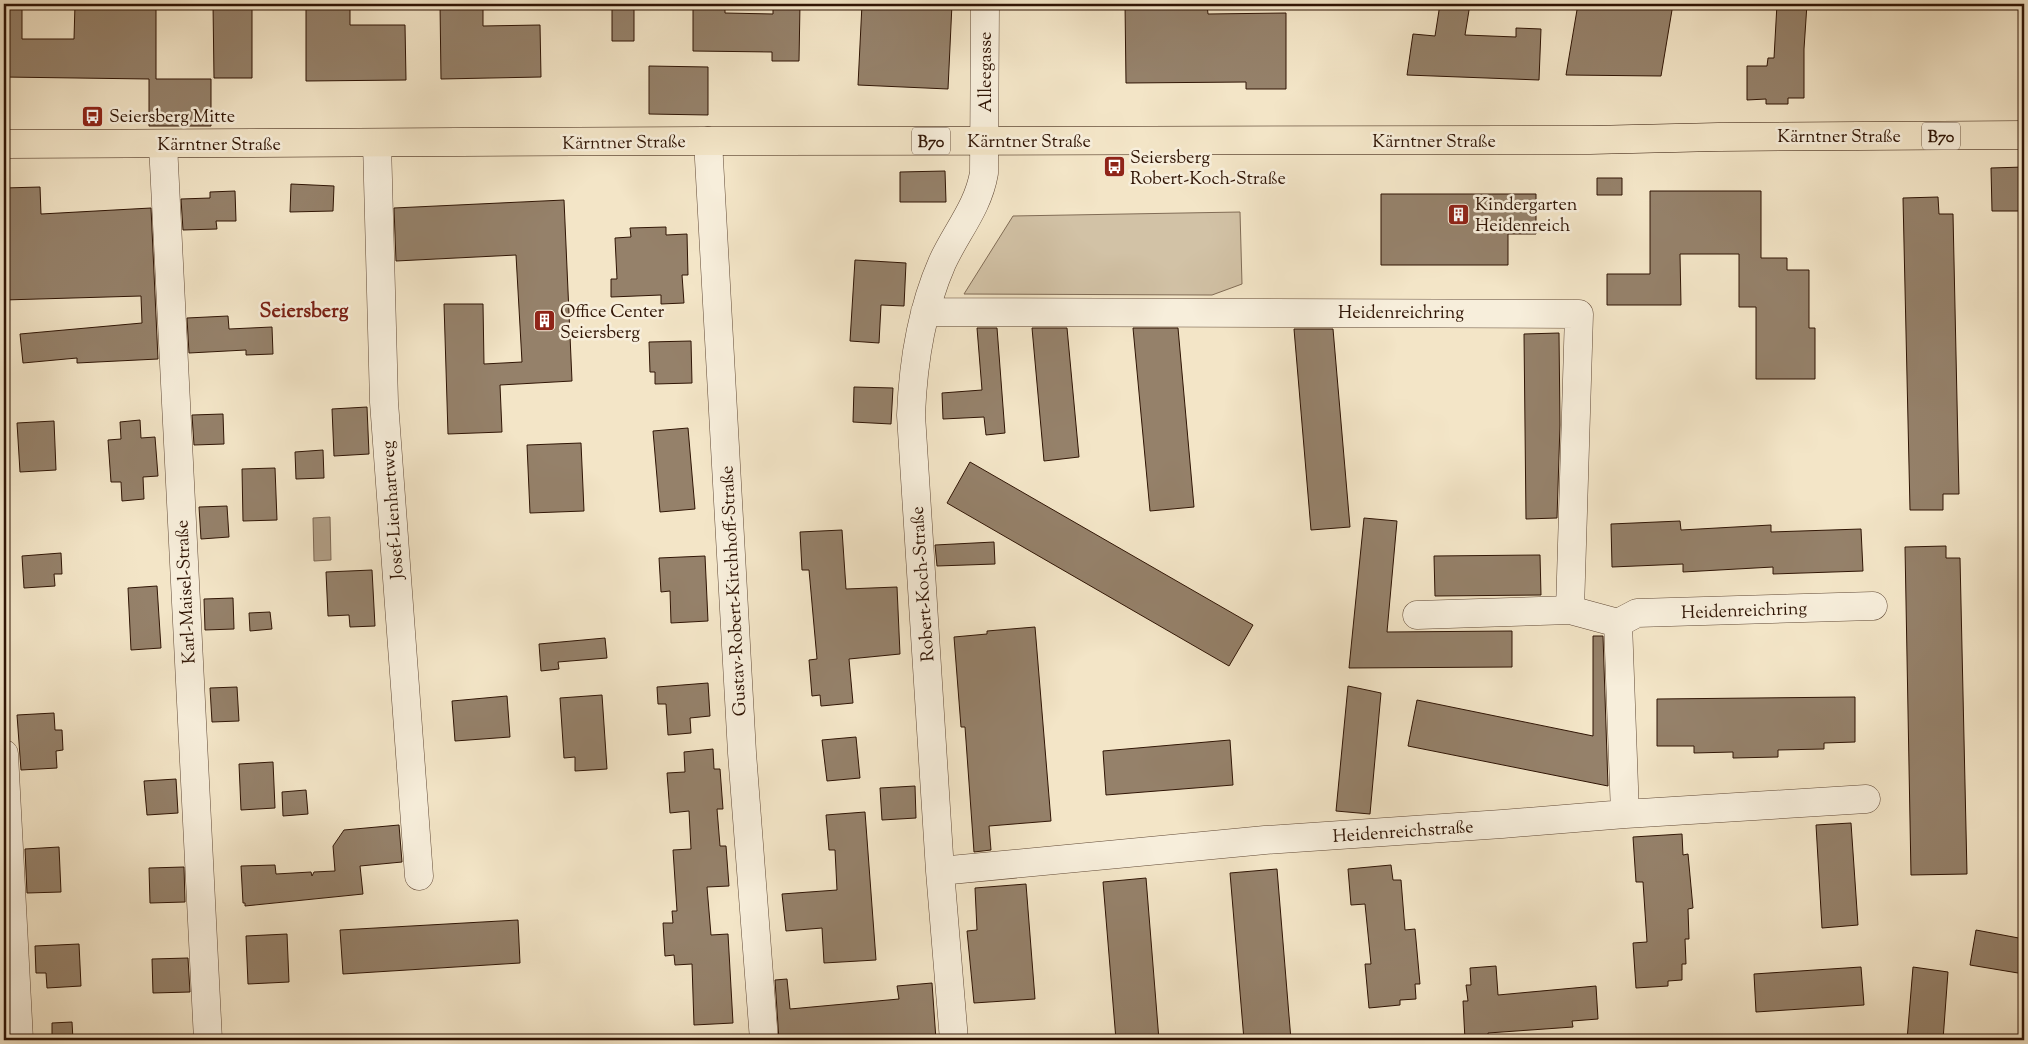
<svg xmlns="http://www.w3.org/2000/svg" width="2028" height="1044" font-family="'Sorts Mill Goudy',serif">
  <rect width="100%" height="100%" fill="#f3e5c7"/>
  <filter id="stains"><feTurbulence type="fractalNoise" baseFrequency=".004" numOctaves="4"/><feColorMatrix values="0 0 0 0 .2 0 0 0 0 .09 0 0 0 0 .02 0 0 0 .5 -.17"/></filter>
  <radialGradient id="worn" r=".72"><stop offset=".6" stop-color="#630" stop-opacity="0"/><stop offset="1" stop-color="#630" stop-opacity=".3"/></radialGradient>
  <!-- green -->
  <path fill="#d2c2a6" stroke="#816c56" d="M1240,212l2,72 -30,11 -248,-1 49,-78z"/>
  <!-- water -->
  <path fill="#b19e85" stroke="#7d6752" d="M330,517l1,43 -17,1 -1,-43z"/>
  <!-- building -->
  <path fill="#95816a" stroke="#301505" d="M4,4h18v35h52l1,-35 81,1v74h55v47h-62v-47l-145,-2z
    M213,4h39v74h-38z
    M306,4h44v21h55l1,55 -100,1z
    M440,4h43v22l57,-1 1,52 -100,2z
    M612,4h22v37h-22z
    M693,4h32v9l48,1v-10h27l-1,57h-27v-9l-79,-1z
    M862,4h90l-4,85 -90,-4z
    M1125,4h82l1,10 78,-1v76h-40v-7l-120,1z
    M1440,4h30l-5,31 51,2v-9l25,1 -2,51 -132,-5 6,-41 22,2z
    M1578,4h95l-12,72 -95,-1z
    M1777,4h30l-3,45v49h-16v6h-22v-5l-19,1v-34h20l1,-8h6z
    M649,66l59,1v48l-59,-1z
    M2024,167v44h-32l-1,-43z
    M945,171l1,31h-46v-30z
    M1597,178h25v17h-25z
    M291,184l43,2 -1,25 -43,1z
    M40,187l1,27 110,-6 7,151 -81,4v-5l-54,5 -3,-29 122,-11 -1,-27 -137,4v-73h2l-2,-39z
    M235,191l1,30h-20l1,8 -34,1 -2,-31 29,-1v-6z
    M1650,191h111v67h26v12h22v58h6v51h-59v-72h-17v-53h-59l1,51h-74v-31h43z
    M1381,194h155v40h-28v31h-127z
    M1938,197l1,17h14l6,280h-16v16h-33l-7,-312z
    M564,200l8,181 -72,4 2,47 -54,2 -4,-130h39l1,60 38,-2 -6,-107 -120,6 -2,-53z
    M666,227v8l21,-1 1,41h-6l2,28 -23,1v-9l-50,2v-18h6l-2,-41 16,-1 -1,-9z
    M855,260l51,3 -2,43 -23,-1 -2,38 -29,-2z
    M228,316l1,13 43,-2 1,27 -27,1v-5l-57,3 -2,-35z
    M977,328h20l8,105 -19,2 -2,-18 -41,2 -1,-26 40,-3z
    M1032,328h35l12,129 -35,4z
    M1133,328h45l16,179 -44,4z
    M1294,329h39l17,198 -39,3z
    M1559,333l1,92 -3,93 -31,1 -2,-185z
    M691,341l1,42 -37,1v-12h-5l-1,-30z
    M854,387l39,1 -2,36 -38,-2z
    M367,407l2,47 -35,2 -2,-47z
    M223,414l1,30 -30,1 -2,-30z
    M140,420l1,18 14,-1 3,39 -15,1 1,22 -22,2 -1,-19h-10l-3,-42 13,-1 -1,-17z
    M54,421l2,49 -36,2 -3,-49z
    M688,428l7,81 -35,3 -7,-81z
    M581,443l3,68 -54,2 -3,-68z
    M323,450l1,28 -28,1 -1,-27z
    M970,462l283,163 -24,41 -282,-163z
    M275,468l2,52 -34,1 -1,-52z
    M227,506l2,31 -28,2 -2,-32z
    M1364,518l33,3 -10,111 125,-1v36l-163,1z
    M1680,521l1,9 90,-5v7l90,-3 2,42 -90,3v-7l-90,5v-8l-71,3 -1,-43z
    M842,530l4,59 51,-2 3,67 -51,5 4,44 -32,3 -1,-11 -8,1 -3,-36 8,-1 -8,-89h-7l-2,-38z
    M994,542l1,22 -58,2 -2,-21z
    M1946,546v12h14l7,316 -56,1 -6,-328z
    M61,553l1,21h-8l1,12 -31,2 -2,-32z
    M1540,555l1,40 -106,1 -1,-40z
    M705,556l3,65 -37,2 -1,-32 -9,1 -2,-34z
    M372,570l3,56 -25,1 -1,-12 -21,1 -2,-44z
    M157,586l4,62 -30,2 -3,-62z
    M233,598l1,31 -29,1 -1,-31z
    M270,612l2,17 -22,2 -1,-18z
    M1035,627l16,194 -62,5 2,24 -17,2 -9,-125h-4l-7,-90 33,-3v-3z
    M1593,636h10l5,150 -200,-40 9,-46 176,36z
    M605,638l2,20 -49,4 1,7 -18,2 -2,-27z
    M708,683l2,33 -20,2 1,15 -23,2 -2,-31h-8l-1,-17z
    M1348,686l33,7 -11,121 -34,-3z
    M237,687l2,34 -27,1 -2,-34z
    M602,695l5,74 -32,2v-14l-11,1 -4,-60z
    M507,696l3,41 -55,4 -3,-40z
    M1855,697v45l-31,1v6l-46,1v7l-45,1v-6l-39,1v-7h-37v-47z
    M54,713l1,17h7l1,20 -7,1 1,17 -36,2 -4,-55z
    M856,737l4,41 -33,3 -5,-41z
    M1230,740l3,45 -127,10 -3,-44z
    M713,749l1,20h6l3,40h-6l3,37h6l3,40 -22,1 4,48 17,-1 5,89 -39,2 -2,-61 -17,1 -1,-10 -9,1 -2,-33h10l-1,-12h5l-4,-61 18,-1 -2,-38 -19,2 -3,-40 18,-1 -1,-20z
    M273,762l2,46 -34,2 -2,-46z
    M176,779l2,34 -31,2 -3,-34z
    M915,786l1,32 -34,2 -2,-32z
    M306,790l2,24 -25,2 -1,-24z
    M865,812l11,148 -52,3 -2,-35 -36,3 -4,-37 55,-4 -2,-40h-6l-3,-35z
    M1851,823l7,102 -36,3 -6,-103z
    M399,825l3,37 -42,4 3,28 -118,12v-3h-2l-2,-37 34,-1 1,9 35,-2 1,4 2,-4 21,-1 -2,-25 11,-16z
    M1682,834l1,21 5,-1 5,54 -5,1 1,30h-4l1,25h-4v16l-14,1v5l-32,2 -3,-45 14,-1 -4,-60h-7l-3,-45z
    M59,847l2,45 -34,1 -2,-44z
    M1391,865l2,15h8l4,50 10,-1 5,55h-5l1,15 -16,1v5l-31,3 -4,-44h6l-6,-60 -14,1 -3,-36z
    M184,867l1,35 -35,1 -1,-35z
    M1277,869l14,171h-47l-14,-167z
    M1146,878l13,162h-43l-13,-158z
    M1026,884l9,115 -61,4 -7,-72 10,-1 -2,-42z
    M518,920l2,43 -177,11 -3,-44z
    M1976,930l48,9v35l-54,-9z
    M287,934l2,48 -41,2 -2,-48z
    M79,944l2,42 -34,2 -1,-15h-10l-1,-27z
    M188,958l2,34 -37,1 -1,-34z
    M1496,966l2,29 98,-9 2,33 -26,2 1,6 -85,6v7h-23l-2,-39h5l-2,-16h5l-1,-17z
    M1861,967l3,38 -108,7 -2,-38z
    M1913,967l35,5 -5,68h-36z
    M787,979l3,30 109,-10 -2,-13 35,-3 4,57h-37v-2l-26,2h-94l-4,-60z
    M72,1022l1,18h-21v-17z"/>
  <g fill="none" stroke-linecap="round" stroke-linejoin="round">
    <defs>
      <path id="minor" d="M708,141l34,612 22,287
        M377,143l7,259 35,474
        M163,144l45,896
        M925,312l654,2 -9,296
        M1417,615l153,-5 48,13 19,-10 236,-7
        M1618,623l7,191
        M4,754l15,286
        M940,871l325,-31 237,-16 123,-10 241,-15
        M954,1040l-14,-169 -29,-456c2,-52 10,-104 31,-152 14,-31 36,-55 42,-90l1,-169"/>
      <path id="major" d="M4,144l704,-3 882,-1 128,-3 306,-2"/>
    </defs>
    <!-- minor casing -->
    <use href="#minor" stroke="#614936" stroke-width="29"/>
    <!-- major casing -->
    <use href="#major" stroke="#301505" stroke-width="29"/>
    <!-- minor -->
    <use href="#minor" stroke="#f7eedb" stroke-width="28"/>
    <!-- major -->
    <use href="#major" stroke="#f3e5c7" stroke-width="28"/>
  </g>
  <!-- icons -->
  <defs>
    <symbol id="bus-square" viewBox="-11 -11 22 22"><rect x="-9" y="-9" width="18" height="18" rx="4" fill="#8f2418" stroke="#f7eedb"/><path d="M-5-6H5V4H4V6H2V4H-2V6H-4V4H-5ZM-3.5-4V0h7V-4ZM-3.5 1.2v1.5H-2V1.2ZM2 1.2v1.5H3.5V1.2Z" fill="#fff"/></symbol>
    <symbol id="building-square" viewBox="-11 -11 22 22"><rect x="-9" y="-9" width="18" height="18" rx="4" fill="#8f2418" stroke="#f7eedb"/><path d="M-4-6H4V6H1V3H-1V6H-4ZM-2.5-4.3h1.7v1.8h-1.7ZM.8-4.3h1.7v1.8H.8ZM-2.5-1h1.7V.8h-1.7ZM.8-1h1.7V.8H.8Z" fill="#fff"/></symbol>
  </defs>
  <g fill-rule="evenodd">
    <use href="#bus-square" x="80" y="104" width="25" height="25"/>
    <use href="#bus-square" x="1102" y="154" width="25" height="25"/>
    <use href="#building-square" x="1446" y="202" width="25" height="25"/>
    <use href="#building-square" x="532" y="308" width="25" height="25"/>
  </g>
  <g text-anchor="middle" stroke-width="5" stroke-linejoin="round" paint-order="stroke">
    <!-- shield labels -->
    <g fill="#f7eedb" stroke="#6c5645" stroke-width="1">
      <rect x="1922" y="122.5" width="38" height="27" rx="4"/>
      <rect x="912" y="127.5" width="38" height="27" rx="4"/>
    </g>
    <g font-size="16" font-weight="bold" fill="#301505">
      <text x="1941" y="142">B70</text>
      <text x="931" y="147">B70</text>
    </g>
    <!-- street labels -->
    <g font-size="18" fill="#301505" stroke="#f7eedb">
      <text transform="translate(985 72) rotate(-90)" y="6">Alleegasse</text>
      <text x="1839" y="142">Kärntner Straße</text>
      <text x="1029" y="147">Kärntner Straße</text>
      <text x="1434" y="147">Kärntner Straße</text>
      <text transform="translate(624 142) rotate(-1)" y="6">Kärntner Straße</text>
      <text x="219" y="150">Kärntner Straße</text>
      <text x="1401" y="318">Heidenreichring</text>
      <text transform="translate(392 510) rotate(-94)" y="6">Josef-Lienhartweg</text>
      <text transform="translate(922 584) rotate(-94)" y="6">Robert-Koch-Straße</text>
      <text transform="translate(733 591) rotate(-93)" y="6">Gustav-Robert-Kirchhoff-Straße</text>
      <text transform="translate(185 592) rotate(-93)" y="6">Karl-Maisel-Straße</text>
      <text transform="translate(1744 610) rotate(-2)" y="6">Heidenreichring</text>
      <text transform="translate(1403 831) rotate(-4)" y="6">Heidenreichstraße</text>
    </g>
    <!-- poi labels -->
    <g font-size="18" fill="#301505" stroke="#f7eedb" text-anchor="start">
      <text x="109" y="122">Seiersberg Mitte</text>
      <text x="1130" y="163">Seiersberg<tspan x="1130" dy="21">Robert-Koch-Straße</tspan></text>
      <text x="1475" y="210">Kindergarten<tspan x="1475" dy="21">Heidenreich</tspan></text>
      <text x="560" y="317">Office Center<tspan x="560" dy="21">Seiersberg</tspan></text>
    </g>
    <!-- quarter labels -->
    <g font-size="20" font-weight="bold" fill="#7a1f14" stroke="#f7eedb">
      <text x="304" y="317">Seiersberg</text>
    </g>
  </g>
  <!-- margin -->
  <rect width="2028" height="1044" fill="none" stroke="#f3e5c7" stroke-width="20"/>
  <rect x="5" y="5" width="2018" height="1034" fill="none" stroke="#301505" stroke-width="2.5"/>
  <rect x="10" y="10" width="2008" height="1024" fill="none" stroke="#301505"/>
  <rect width="100%" height="100%" filter="url(#stains)"/>
  <rect width="100%" height="100%" fill="url(#worn)"/>
</svg>
